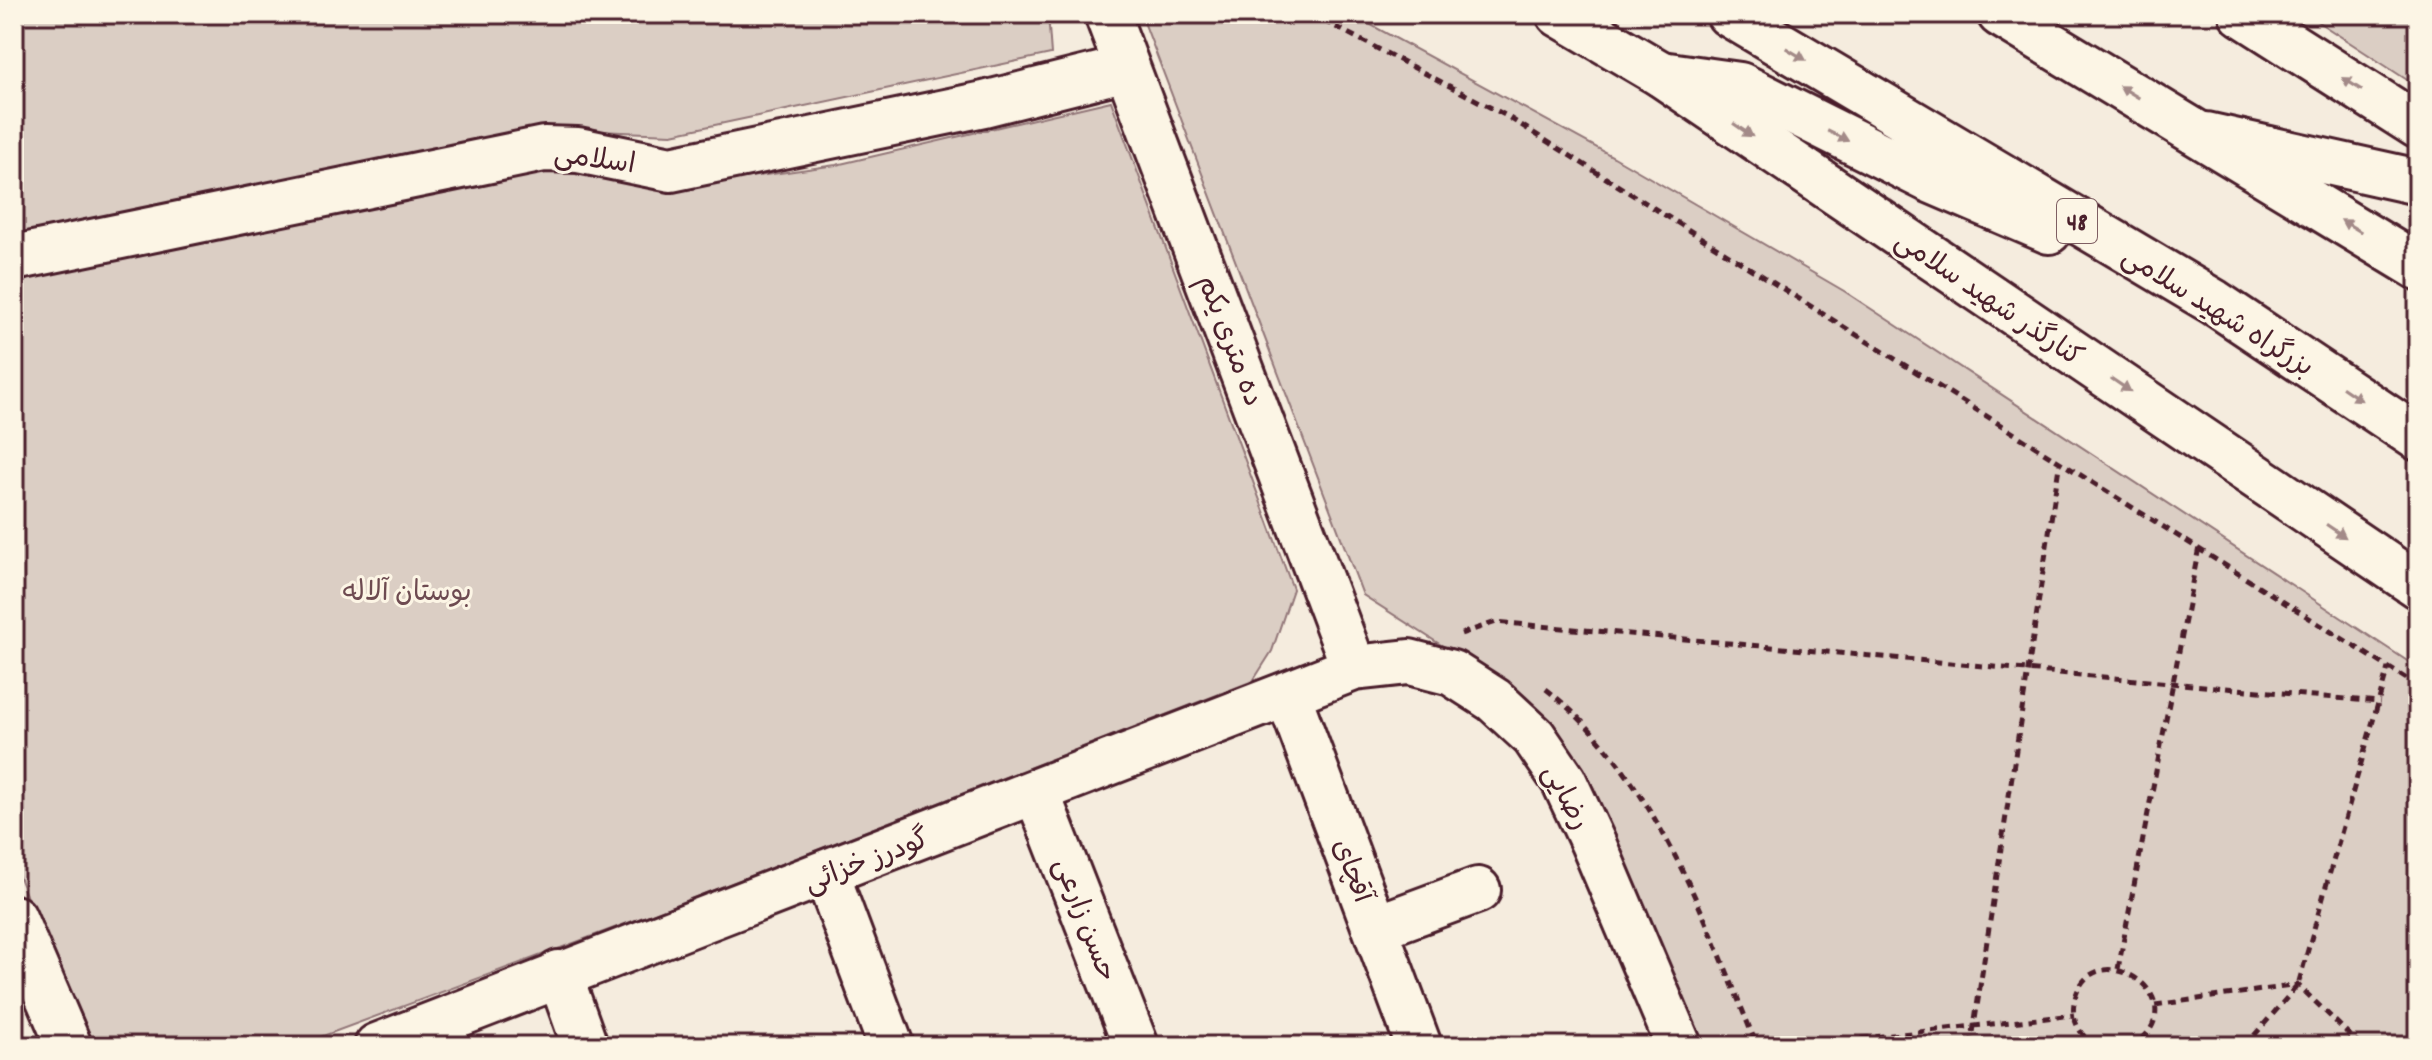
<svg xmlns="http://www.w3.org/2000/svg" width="2432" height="1060" font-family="Dekko,'Playpen Sans Arabic',sans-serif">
  <rect width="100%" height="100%" fill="#f5ecde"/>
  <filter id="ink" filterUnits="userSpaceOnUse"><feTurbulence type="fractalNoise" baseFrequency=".0125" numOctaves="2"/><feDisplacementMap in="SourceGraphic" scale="16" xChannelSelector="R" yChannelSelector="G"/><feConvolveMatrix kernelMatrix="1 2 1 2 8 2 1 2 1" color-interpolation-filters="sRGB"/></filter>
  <g filter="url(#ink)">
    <!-- green -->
    <path fill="#dbcec4" stroke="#927678" stroke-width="2" d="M14,14h1034l3,40 -379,80 -125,-5 -533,105z
      M1141,14h210l263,143 230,134 574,377v378h-730l-24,-63 -198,-322 -103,-66z
      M2306,14h112v73z
      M1111,101l182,488 -21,62 -19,30 -593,230 -364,135h-212l-70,-182v-590l536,-113 122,27 164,-23z"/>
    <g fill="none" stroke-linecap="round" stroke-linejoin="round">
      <defs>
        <path id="minor" d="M1107,14l247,654
          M14,258l530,-109 34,1 93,19 313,-65 143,-36
          M1288,695l131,351
          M1037,793l99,253
          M827,875l64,171
          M14,918l55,128
          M1375,928l103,-38
          M559,973l26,73
          M377,1046l977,-378 55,-6 43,11 42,27 40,37 30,44 29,62 86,203"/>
        <path id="major" d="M1559,14l102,60 757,512
          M2242,14l176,112
          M2206,135l212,47"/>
        <path id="highway" d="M1729,14l485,288 204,136
          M2000,14l418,253
          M1661,74l79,11 190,95 119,51"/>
      </defs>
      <!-- minor casing -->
      <use href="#minor" stroke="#4a1f2b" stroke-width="50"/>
      <!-- major casing -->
      <use href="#major" stroke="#4a1f2b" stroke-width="50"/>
      <!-- highway casing -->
      <use href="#highway" stroke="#4a1f2b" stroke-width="50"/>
      <!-- path -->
      <path stroke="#4a1f2b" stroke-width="5" stroke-dasharray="8 6" stroke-linecap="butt" d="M1311,14l194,101 913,571
        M1461,634l35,-12 884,80
        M1546,689c110,86 160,233 211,357
        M2118,969l81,-422
        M2155,1005l143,-20 63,61
        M1792,1046l282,-31
        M1971,1046l89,-586
        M2095,1046c-14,-10 -24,-25 -21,-43 14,-76 130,-5 59,43
        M2245,1046l53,-61 90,-317"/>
      <!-- minor -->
      <use href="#minor" stroke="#fcf5e5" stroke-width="44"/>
      <!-- major -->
      <use href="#major" stroke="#fcf5e5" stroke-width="44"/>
      <!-- highway -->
      <use href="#highway" stroke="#fcf5e5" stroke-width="44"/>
    </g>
    <!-- one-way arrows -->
    <defs><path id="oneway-solid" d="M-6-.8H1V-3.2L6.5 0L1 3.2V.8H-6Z" transform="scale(2)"/></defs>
    <g fill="#a38a88">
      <use href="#oneway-solid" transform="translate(1796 54) rotate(31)"/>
      <use href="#oneway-solid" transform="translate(2352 84) rotate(-148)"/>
      <use href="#oneway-solid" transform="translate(2129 92) rotate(-149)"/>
      <use href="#oneway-solid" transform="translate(1743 130) rotate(34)"/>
      <use href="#oneway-solid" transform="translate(1838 136) rotate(26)"/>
      <use href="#oneway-solid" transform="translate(2351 226) rotate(-149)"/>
      <use href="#oneway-solid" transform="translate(2121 385) rotate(34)"/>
      <use href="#oneway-solid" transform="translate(2352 394) rotate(34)"/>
      <use href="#oneway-solid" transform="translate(2336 531) rotate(34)"/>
    </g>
  </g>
  <g text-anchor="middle" stroke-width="6" stroke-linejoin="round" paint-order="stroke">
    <!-- shield labels -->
    <rect fill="#fcf5e5" stroke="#7f5f63" stroke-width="2" x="2057" y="199" width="40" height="44" rx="6"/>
    <g font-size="26" font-weight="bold" fill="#4a1f2b">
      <text x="2077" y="230">48</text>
    </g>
    <!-- street labels -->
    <g font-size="28" fill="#4a1f2b" stroke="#fcf5e5">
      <text transform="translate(595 157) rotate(8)" y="10">اسلامی</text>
      <text transform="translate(1990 297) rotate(34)" y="10">کنارگذر شهید سلامی</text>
      <text transform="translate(2219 310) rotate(32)" y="10">بزرگراه شهید سلامی</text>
      <text transform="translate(1232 340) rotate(69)" y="10">ده متری یکم</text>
      <text transform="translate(1568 796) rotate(62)" y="10">رضایی</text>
      <text transform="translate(866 859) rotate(-21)" y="10">گودرز خزائی</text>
      <text transform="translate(1354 870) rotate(69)" y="10">آقچای</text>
      <text transform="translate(1087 919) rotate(69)" y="10">حسن زارعی</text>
    </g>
    <!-- park labels -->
    <g font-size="28" fill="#6e4b51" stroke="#fcf5e5">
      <text x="407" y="600">بوستان آلاله</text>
    </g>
  </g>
  <!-- margin -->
  <rect width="2432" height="1060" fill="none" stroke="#fcf5e5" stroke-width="48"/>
  <rect x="24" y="24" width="2384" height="1012" fill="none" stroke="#4a1f2b" stroke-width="3" filter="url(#ink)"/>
</svg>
